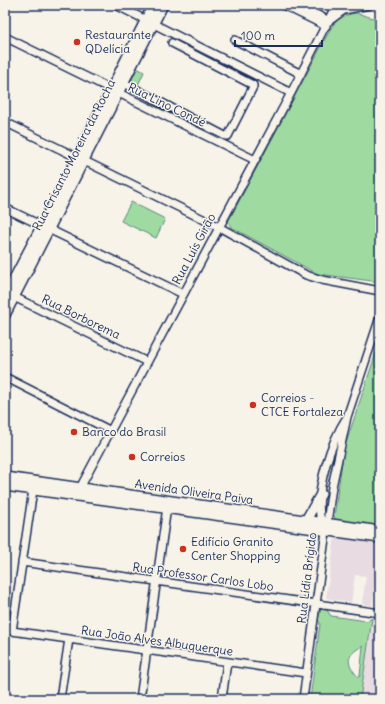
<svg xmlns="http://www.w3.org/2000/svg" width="385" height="704" font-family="Delius,sans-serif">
  <rect width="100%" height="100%" fill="#f7f3e8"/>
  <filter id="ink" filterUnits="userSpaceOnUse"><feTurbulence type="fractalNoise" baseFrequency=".025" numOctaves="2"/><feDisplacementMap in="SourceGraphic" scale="8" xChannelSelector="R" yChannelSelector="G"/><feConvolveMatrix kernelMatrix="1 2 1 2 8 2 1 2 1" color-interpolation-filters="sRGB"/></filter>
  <g filter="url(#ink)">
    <!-- built -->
    <path fill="#e8dce2" d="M335,537l45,6 -8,63 -10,-2 4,-28 -11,-1 -4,28 -25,-5z
      M372,618l8,1v80h-20z"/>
    <!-- green -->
    <path fill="#9fdba1" stroke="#5d8580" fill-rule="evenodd" d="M356,13l24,7v262l-62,-8 -87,-47 -3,-5 103,-194c6,-10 13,-13 25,-15z
      M137,68l7,4 -6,13 -7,-3z
      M131,202l34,17 -9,19 -35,-17z
      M380,341v185l-44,-6 -2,-3 10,-68z
      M321,609l6,1 4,6 36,5 5,-3 -12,81h-50l10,-75 -2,-5zM363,646l-3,30 -2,1c-12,-14 -13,-22 5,-31z"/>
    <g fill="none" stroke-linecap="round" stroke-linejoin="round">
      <defs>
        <path id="minor" d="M116,5l175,88
          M283,5l43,21
          M299,5l30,16
          M329,21l15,-11 25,-5
          M5,37l250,123
          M235,40l66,34
          M124,83l101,53h3l25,-49v-2l-81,-42
          M5,122l214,105 87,48 16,5 58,11
          M5,208l178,86
          M10,295l137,67
          M5,377l106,54
          M80,488l211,-395 45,-88
          M327,523l5,-36 15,-70 33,-100
          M22,562l358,51
          M5,630l301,43
          M12,631l21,-141
          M60,699l9,-60
          M140,699l27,-192
          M222,699l5,-37
          M303,699l23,-168c-2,-5 -5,-10 -6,-15 -4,-30 11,-74 27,-99"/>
        <path id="major" d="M5,296l72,-138 76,-153
          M5,315l158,-310
          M5,477l375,54
          M5,486l375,52
          M306,520l15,-26"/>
      </defs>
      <!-- minor casing -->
      <use href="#minor" stroke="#1b2f5e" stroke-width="10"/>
      <!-- major casing -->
      <use href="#major" stroke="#1b2f5e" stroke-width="12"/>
      <!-- minor -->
      <use href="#minor" stroke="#f7f3e8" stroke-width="7"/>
      <!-- major -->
      <use href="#major" stroke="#f7f3e8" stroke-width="9"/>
    </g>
  </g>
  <!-- markers -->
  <g fill="#c8321e" stroke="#f7f3e8" stroke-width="1.5">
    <circle cx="77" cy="42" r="4"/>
    <circle cx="253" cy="405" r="4"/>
    <circle cx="74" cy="432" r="4"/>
    <circle cx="132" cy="457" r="4"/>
    <circle cx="183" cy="549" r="4"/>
  </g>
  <g text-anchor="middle" stroke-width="3" stroke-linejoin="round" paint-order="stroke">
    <!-- poi labels -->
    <g font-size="12" fill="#1b2f5e" stroke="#f7f3e8" text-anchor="start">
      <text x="85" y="39">Restaurante<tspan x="85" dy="14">QDelícia</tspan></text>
      <text x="261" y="402">Correios -<tspan x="261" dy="14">CTCE Fortaleza</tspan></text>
      <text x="82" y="436">Banco do Brasil</text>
      <text x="140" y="461">Correios</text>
      <text x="191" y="546">Edifício Granito<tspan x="191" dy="14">Center Shopping</tspan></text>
    </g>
    <!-- street labels -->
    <g font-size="12" fill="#1b2f5e" stroke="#f7f3e8">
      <text transform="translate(167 105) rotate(26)" y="4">Rua Lino Condé</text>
      <text transform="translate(74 155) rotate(-63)" y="4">Rua Crisanto Moreira da Rocha</text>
      <text transform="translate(194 249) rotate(-62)" y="4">Rua Luís Girão</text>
      <text transform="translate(81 317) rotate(26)" y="4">Rua Borborema</text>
      <text transform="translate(194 492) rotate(8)" y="4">Avenida Oliveira Paiva</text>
      <text transform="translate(203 577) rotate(8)" y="4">Rua Professor Carlos Lobo</text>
      <text transform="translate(307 578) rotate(-83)" y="4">Rua Lídia Brígido</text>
      <text transform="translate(157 641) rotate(8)" y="4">Rua João Alves Albuquerque</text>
    </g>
  </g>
  <!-- margin -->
  <rect width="385" height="704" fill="none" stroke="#f7f3e8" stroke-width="20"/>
  <rect x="10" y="10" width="365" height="684" fill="none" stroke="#1b2f5e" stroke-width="1.5" filter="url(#ink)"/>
  <!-- scale -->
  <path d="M235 40v6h87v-6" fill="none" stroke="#1b2f5e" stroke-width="2"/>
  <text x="241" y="40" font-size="12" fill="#1b2f5e" stroke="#f7f3e8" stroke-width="3" paint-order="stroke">100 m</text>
</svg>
